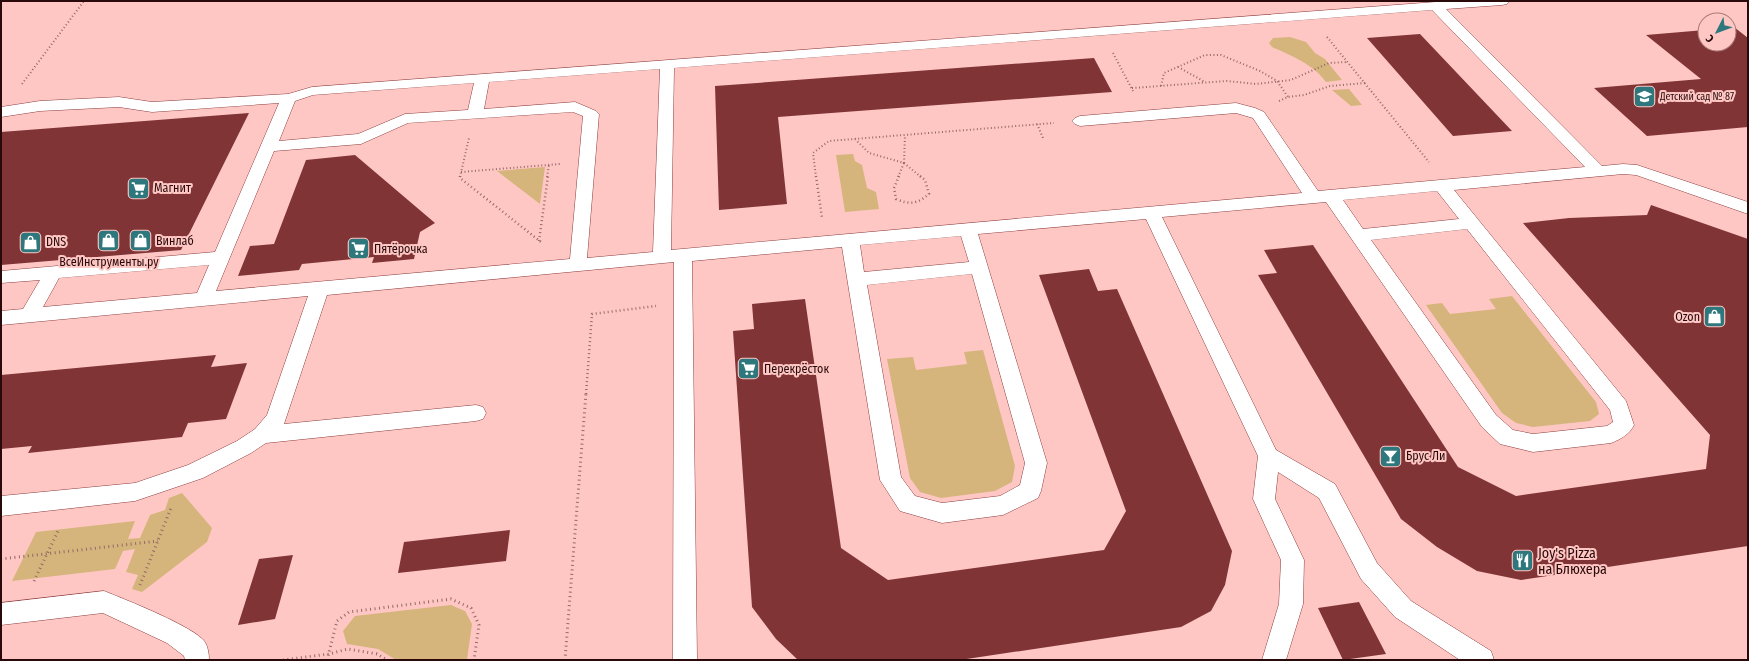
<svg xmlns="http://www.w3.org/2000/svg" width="1749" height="661" font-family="'Fira Sans Condensed',sans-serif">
  <rect width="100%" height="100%" fill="#fec7c4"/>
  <!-- green -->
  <path fill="#d5b57c" d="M1290,37l16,5 9,11 10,6 17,21 -16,2c-13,-18 -34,-26 -54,-35l-3,-4 4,-5z
    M1349,89l13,16 -11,1 -19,-16z
    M853,154l2,7 7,4 5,23 9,4 3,17 -34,3 -9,-57z
    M545,167l-5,37 -43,-33z
    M1512,296l84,106 3,12 -9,7 -57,6 -17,-4 -14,-10 -76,-108 16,-2 8,11 46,-5 -7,-10z
    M983,350l32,116 -3,16 -17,9 -54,7 -21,-6 -10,-14 -23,-119 26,-2 3,13 51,-6 -3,-12z
    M182,493l30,35 -5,14 -65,50 -10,-3 6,-14 -12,-3 9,-23 -12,2 -8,18 -103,12 24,-49 99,-11 -7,18 12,-1 10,-23 15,-5 4,-12z
    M451,605l14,6 7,13 -5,36h-71l-18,-11 -31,-5 -4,-13 12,-15z"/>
  <!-- building -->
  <path fill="#813435" d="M1734,27l14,11v89l-101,9 -53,-48 107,-9 -55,-44 59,-5v14h24v-16z
    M1420,34l92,97 -59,5 -86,-98z
    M1094,58l18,34 -334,25 9,87 -68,6 -4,-124z
    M249,113l-68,137 -180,15v-133z
    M355,155l80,68 -15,9 -6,27 -42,4 2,-6 -72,7 -3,6 -61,6 12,-30 24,-2 32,-84z
    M1651,205l97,34v307l-227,34 -44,-9 -40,-24 -36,-28 -143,-244 19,-2 -13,-23 49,-5 145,222 58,29 190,-27 4,-34 -187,-212 46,-5 78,-3z
    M1089,269l9,22 19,-2 115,262 -7,34 -14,26 -30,16 -221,33h-162l-22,-21 -24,-32 -19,-276 21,-2 -2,-25 53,-5 36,249 47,32 216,-30 22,-39 -87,-236z
    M216,355l-5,12 36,-4 -21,56 -38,4 -6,14 -154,16 4,-7 -31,3v-74z
    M510,530l-4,31 -108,12 6,-31z
    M293,555l-18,64 -37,6 21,-66z
    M1359,602l27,52 -43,6 -25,-52z"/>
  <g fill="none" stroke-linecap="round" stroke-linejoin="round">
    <defs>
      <path id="lane" d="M1449,1h60l-2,3 -5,1 -56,4 156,157 21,-2 14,1 111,37v12l-112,-39 -13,-1 -169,16 172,211 8,24c-4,9 -13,14 -23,18l-78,9 -33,-8 -18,-17 -156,-225 -164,15 114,233 59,34 42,79 34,38 80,50 3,9h-34l-65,-43 -34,-38 -42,-81 -41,-26 -3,27 29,61 -1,44 -17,56h-24l17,-56 2,-44 -28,-61 5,-43 -112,-237 -168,15 69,229 -6,28 -3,7 -35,17 -61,8 -42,-12 -20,-31 -38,-233 -150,14 5,399h-24l1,-398 -347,33 -43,129 192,-19 7,2 3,6 -3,6 -7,2 -210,22 -15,10 -48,25 -68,23 -134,15v-20l134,-13 53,-18 49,-24 18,-12 12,-14 41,-119 -307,29v-14l22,-2 17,-29 -39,3v-12l214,-19 64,-149 -127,9 -33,-5 -79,4 -39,6v-10l39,-6 79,-4 33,5 136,-8 24,-7zM1432,10l153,157 -267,24 -54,-79 -9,-4 -19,-5 -156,13 -5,2 -3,3 3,3 5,2 156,-13 17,5 49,75 -631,57 3,-182zM660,69l-7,183 -66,6 12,-144 -3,-3 -21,-9 -91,7 5,-27zM474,83l-6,27 -63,4 -47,20 -79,7 16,-40 18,-6zM573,112l10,4 -13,143 -354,32 58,-140 87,-7 47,-21zM1437,191l22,28 -96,10 -20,-29zM1467,229l143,181 3,12 -6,4 -74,8 -20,-4 -17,-15 -125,-175zM961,236l8,26 -105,10 -4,-27zM209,265l-12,28 -154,14 16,-29zM972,274l53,189 -5,22 -20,11 -58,7 -27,-7 -14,-19 -34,-192z
        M104,591c20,8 91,36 101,51 3,5 4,12 4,18h-24l-1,-4 -17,-13 -64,-30 -102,12v-22z"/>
    </defs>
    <!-- lane casing -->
    <use href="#lane" stroke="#8c3e3f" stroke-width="1"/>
    <!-- path-far2 -->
    <path stroke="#956968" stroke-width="2" stroke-dasharray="1 2.5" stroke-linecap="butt" d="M1327,37l102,125
      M1113,53l21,40
      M1178,67l27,15
      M22,84l62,-83
      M1161,86l3,-13 41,-18h16l39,16 17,10 11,16
      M1132,88l95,-7 29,3 35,-4 38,-17 18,-1
      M1279,101l9,-4 16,-2 26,-9 35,-3
      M1037,124l6,14
      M855,139l14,14 35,10
      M904,163l17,14
      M904,163l1,-28
      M461,172l99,-8
      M460,177l9,-39
      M547,177l2,-12
      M816,177l-3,-24 16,-12 225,-18
      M898,177l6,-14"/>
    <!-- path-far1 -->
    <path stroke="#956968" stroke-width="2.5" stroke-dasharray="1 3" stroke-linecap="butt" d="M460,176v2l81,64
      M816,176l6,42
      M899,176l-5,12 2,11c14,6 21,5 33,-5l-4,-14 -5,-4
      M539,241l9,-65
      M586,394l6,-80 64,-8"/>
    <!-- path -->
    <path stroke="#956968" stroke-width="3" stroke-dasharray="1 3.5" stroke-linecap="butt" d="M1,559l157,-18
      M34,581l25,-52
      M140,585l31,-77
      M283,660l46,-6 19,-5 29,5 10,6
      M327,660l10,-39 12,-9 102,-13 20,9 8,17 -5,35
      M565,660l21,-267"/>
    <!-- lane -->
    <use href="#lane" fill="#fff" fill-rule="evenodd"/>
  </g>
  <!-- icons -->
  <defs>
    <symbol id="school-square" viewBox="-11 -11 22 22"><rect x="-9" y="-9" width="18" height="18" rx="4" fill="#2e787d" stroke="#fec7c4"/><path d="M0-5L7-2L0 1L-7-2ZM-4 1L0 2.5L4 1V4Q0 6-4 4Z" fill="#fff"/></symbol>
    <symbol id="supermarket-square" viewBox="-11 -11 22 22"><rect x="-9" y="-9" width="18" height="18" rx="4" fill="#2e787d" stroke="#fec7c4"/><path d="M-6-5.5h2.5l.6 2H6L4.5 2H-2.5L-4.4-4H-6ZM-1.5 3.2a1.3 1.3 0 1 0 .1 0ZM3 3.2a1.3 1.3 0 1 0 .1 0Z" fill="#fff"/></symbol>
    <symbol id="shop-square" viewBox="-11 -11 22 22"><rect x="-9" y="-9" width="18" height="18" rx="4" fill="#2e787d" stroke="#fec7c4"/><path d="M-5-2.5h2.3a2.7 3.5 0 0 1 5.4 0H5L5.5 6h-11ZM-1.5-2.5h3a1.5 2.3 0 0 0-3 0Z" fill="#fff"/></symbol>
    <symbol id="bar-square" viewBox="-11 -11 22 22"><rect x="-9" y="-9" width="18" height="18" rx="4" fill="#2e787d" stroke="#fec7c4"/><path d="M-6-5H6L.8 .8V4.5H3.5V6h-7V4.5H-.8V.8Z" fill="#fff"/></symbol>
    <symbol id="restaurant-square" viewBox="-11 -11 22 22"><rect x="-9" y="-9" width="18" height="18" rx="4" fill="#2e787d" stroke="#fec7c4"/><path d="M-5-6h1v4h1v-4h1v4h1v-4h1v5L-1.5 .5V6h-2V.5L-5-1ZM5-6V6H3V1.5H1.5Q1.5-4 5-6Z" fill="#fff"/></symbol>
  </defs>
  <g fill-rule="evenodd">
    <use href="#school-square" x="1632" y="84" width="25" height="25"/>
    <use href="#supermarket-square" x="126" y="176" width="25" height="25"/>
    <use href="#shop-square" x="96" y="228" width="25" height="25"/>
    <use href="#shop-square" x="128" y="228" width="25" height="25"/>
    <use href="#shop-square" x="18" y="230" width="25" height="25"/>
    <use href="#supermarket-square" x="346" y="236" width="25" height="25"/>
    <use href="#shop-square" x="1702" y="304" width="25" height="25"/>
    <use href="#supermarket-square" x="736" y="356" width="25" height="25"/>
    <use href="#bar-square" x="1378" y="444" width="25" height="25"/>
    <use href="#restaurant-square" x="1510" y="548" width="25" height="25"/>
  </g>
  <g text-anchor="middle" stroke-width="4" stroke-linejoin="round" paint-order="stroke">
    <!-- far-poi labels -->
    <g font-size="10" fill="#29090a" stroke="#fec7c4" text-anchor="start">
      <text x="1660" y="100">Детский сад № 87</text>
    </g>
    <!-- poi labels -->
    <g font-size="12" fill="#29090a" stroke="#fec7c4" text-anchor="start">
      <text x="154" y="192">Магнит</text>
      <text x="156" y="245">Винлаб</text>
      <text x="46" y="246">DNS</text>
      <text x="374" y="253">Пятёрочка</text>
      <text x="109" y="266" text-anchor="middle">ВсеИнструменты.ру</text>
      <text x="1700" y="321" text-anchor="end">Ozon</text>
      <text x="764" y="373">Перекрёсток</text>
      <text x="1406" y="460">Брус Ли</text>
    </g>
    <!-- near-poi labels -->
    <g font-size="14" fill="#29090a" stroke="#fec7c4" text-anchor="start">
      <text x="1538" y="558">Joy's Pizza<tspan x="1538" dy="16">на Блюхера</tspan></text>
    </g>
  </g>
  <!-- border -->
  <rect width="1749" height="661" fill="none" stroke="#29090a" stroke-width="4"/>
  <!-- north arrow -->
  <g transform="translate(1717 32) rotate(228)"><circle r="19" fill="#fec7c4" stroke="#a97b7a"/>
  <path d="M0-3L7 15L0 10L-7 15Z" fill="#2e787d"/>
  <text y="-6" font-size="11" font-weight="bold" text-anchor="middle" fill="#29090a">С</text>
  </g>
</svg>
